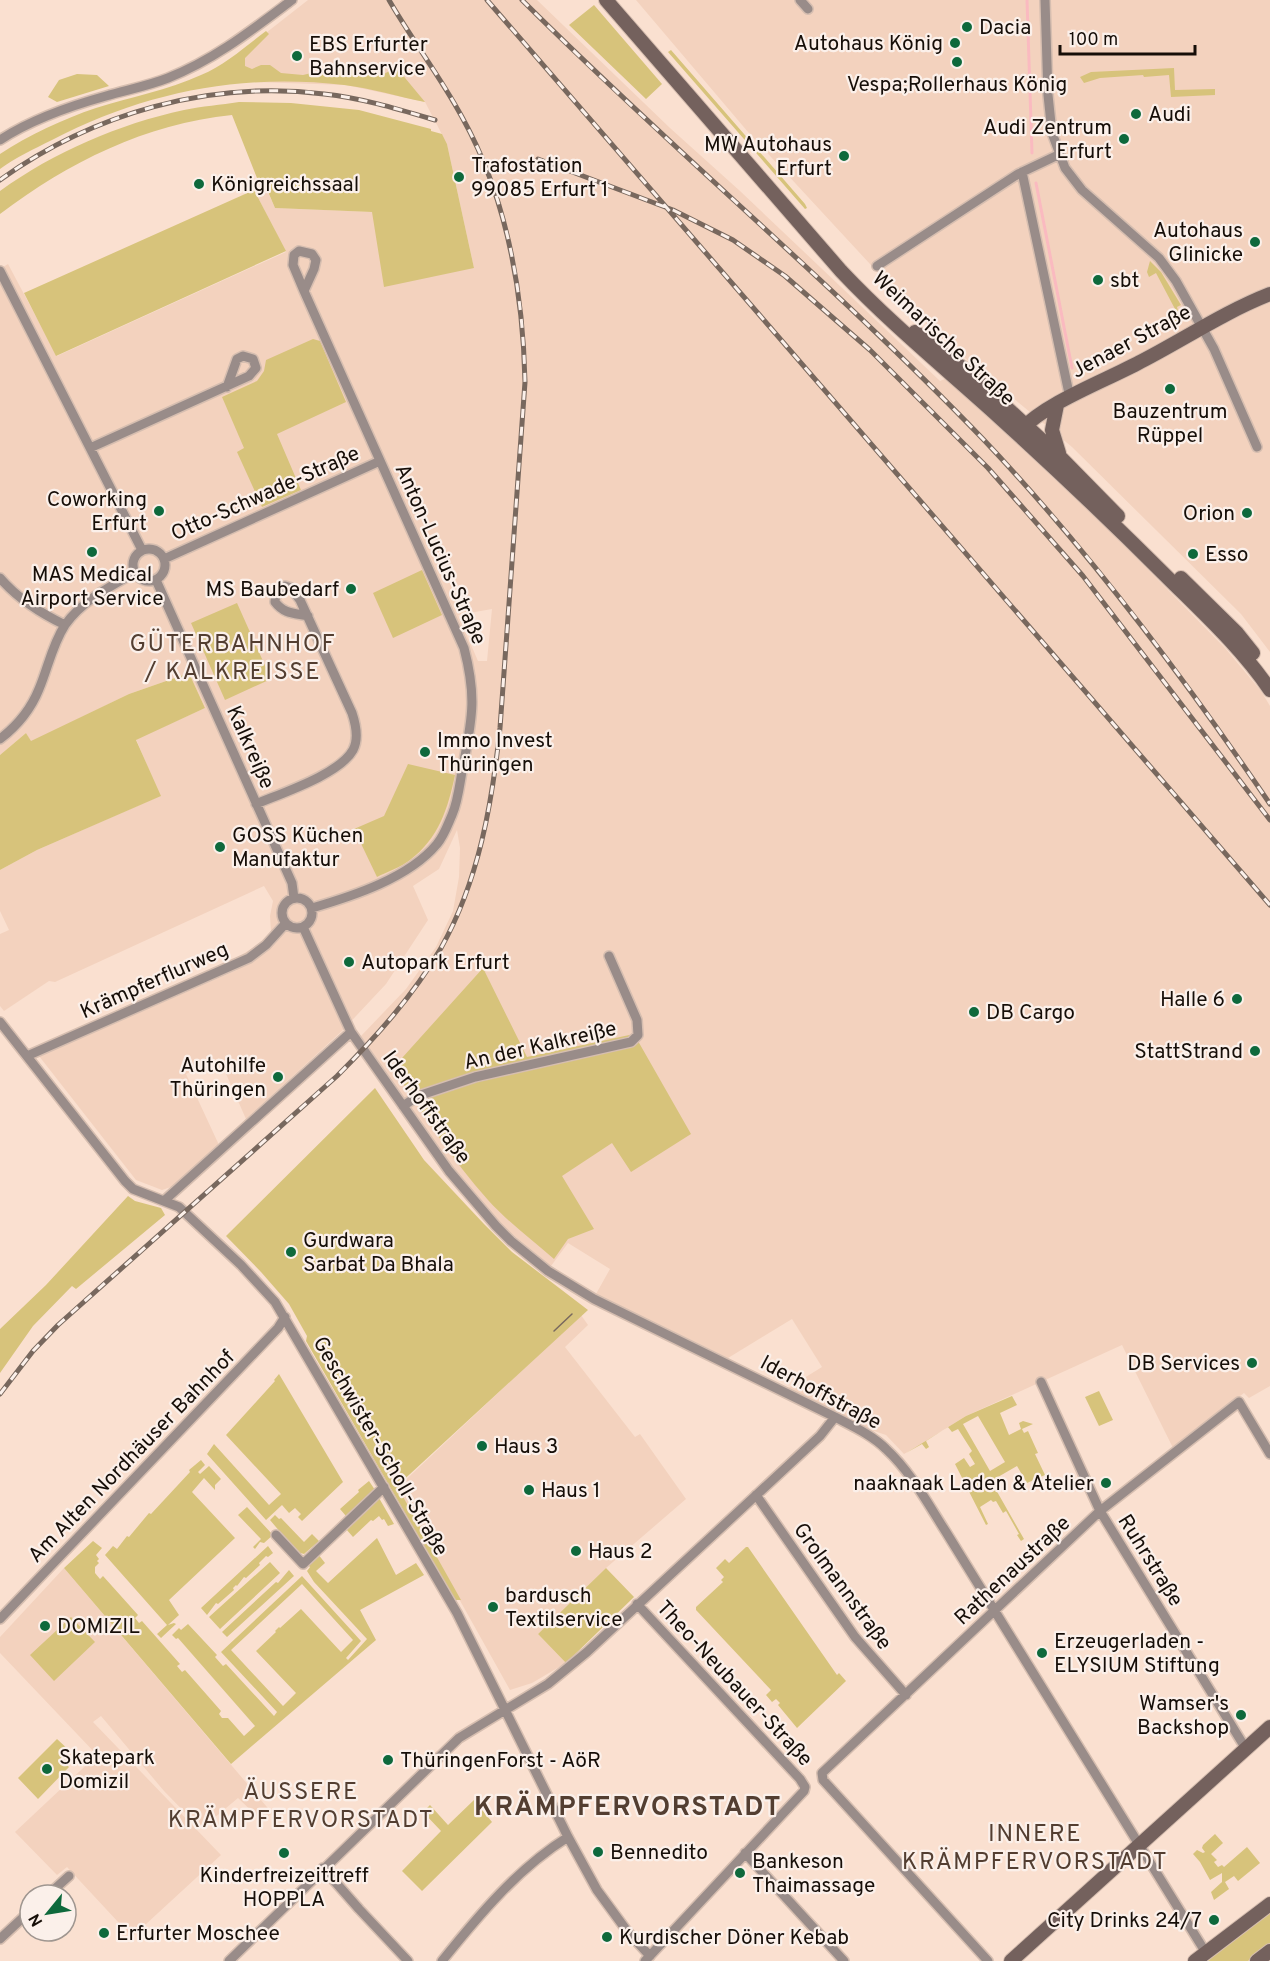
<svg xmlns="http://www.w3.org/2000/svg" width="1270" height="1961" font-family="Overpass,sans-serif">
  <rect width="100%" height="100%" fill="#fae0d0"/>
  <!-- built -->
  <path fill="#f3d2be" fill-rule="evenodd" d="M308,0h229l133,128 70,63 200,190 7,-3 165,155 113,115 36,43 9,15v680l-21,12 -5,-5 -71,55 -51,-103 -156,71 -62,38 -18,-19 -15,-5 -83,-42 34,-21 -30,-48 -64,39 -132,-64 14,-25 -42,-26 -17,23 -52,-43 -46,-55 -92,-132 45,-47 30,-42 17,-36 6,-34 1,-29 -3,-18 -18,39 -26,17 15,34 -42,64 -44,47 -96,88 -27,-61 -33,16 33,71 -45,41 -12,4 -26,-10 -97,-124 198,-86 -4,-10 28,-17 10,-11 -1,-16 3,-15 -9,-15 -209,96 -6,-1 -45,30 -4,-5v-72l9,-4 -9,-19v-41l37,-20 123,-54 -24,-57 69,-31 -16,-35 -60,21 -98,48 -5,-9 -26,22v-486l8,-5 49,92 229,-104 -32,-62 11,-4 10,22 97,4 102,56 -27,-124 -22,-42 -79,-17 -94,-3 -18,-24zM492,609l-5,52h-9l-20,-46z
    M636,0h634v652l-29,-38 -169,-167 -113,-94 -72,-65 -5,-11 -134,-145z
    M581,1315l7,10 -23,22 70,90 5,-3 46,65 -80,69 -68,66 28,29 -34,20 -22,7 -113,-202z
    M64,1568l208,245 -10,8 -24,-23 -37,31 -37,-38 -63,-75 -8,6 128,133 -89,82 -65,-70 -10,8 -42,-43 82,-77 -97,-102v-16z"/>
  <!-- green -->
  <path fill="#d7c37b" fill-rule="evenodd" d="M594,5l68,79 -16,15 -77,-74z
    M266,31l3,3 -24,24v8l7,3 9,-4h9l11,8 22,2 38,-9 43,8 12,-7 29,35c-26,-5 -54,-14 -81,-17 -104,-12 -199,7 -292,55 -18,9 -36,17 -52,29v-15c29,-19 63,-35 96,-46 35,-11 72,-18 105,-33 24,-10 45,-29 65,-44z
    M671,50l134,154 2,4 -2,1 -137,-157z
    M1174,68l1,22 40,-1v6l-44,2 -2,-22 -25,2 -1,-2 -43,3 -16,5 -4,-6 11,-5z
    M77,74l20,1 12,11 -52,16 -9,-5 11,-17z
    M239,102l52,1 68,7 72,19v2l11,3 5,10 27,124 -90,19 -12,-75 -97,-4 -9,-21 -5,1 -29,-73c-87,9 -163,47 -232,99v-23c54,-39 119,-67 184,-81 18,-4 37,-5 55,-8z
    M254,190l32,61 -230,105 -32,-63z
    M1150,261l11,11 20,33 -4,2 3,11 -4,8 -7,-13 6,-4 -19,-36 -7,4 -2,-5z
    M313,339l7,2 26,61 -69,32 24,56 -39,17 -25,-55 7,-4 -22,-51 35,-16 7,-10 2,-11z
    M422,570l20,45 -49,23 -20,-45z
    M237,603l34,76 -46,21 -34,-77z
    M189,673l16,35 -69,32 25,56 -124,54 -37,20v-115l26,-22 5,8 98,-47z
    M408,764l47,11c-7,33 -16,63 -45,85 -9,7 -23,12 -33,17l-23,-48 30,-13z
    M483,968l44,89 107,-23 57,100 -60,38 -19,-29 -50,33 32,53 -26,10 -14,20c-22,-19 -46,-37 -66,-59 -36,-40 -65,-86 -95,-132z
    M375,1088l49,72 60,64 28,28 76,58 -191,176 64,114h-6l-149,-259 1,-5 -18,-32 -28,-32 -35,-36z
    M128,1196l7,5 26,7 4,7 -89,74 -4,-3 -39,40 -33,47v-44l46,-44z
    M279,1374l64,108 -41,39 -4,-4 3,-3 -6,-6 -6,5 -7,-8 -16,15 -59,-66 7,-10 55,61 12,-11 -55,-59 49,-54 -1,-1z
    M1099,1391l14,29 -14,6 -14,-29z
    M1012,1396l5,9 -17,8 9,22 12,-6 -2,-6 4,-2 10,3 -11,5 2,4 4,-2 10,22 -3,1 10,21 -18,8 -10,-17 -26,15 33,58 -3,2 -4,-6 2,-1 -13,-23 -3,2 -7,-12 -3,1 -2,-2 -11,7 8,17 -2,1 -31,-61 9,-6 6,9 5,-3 -6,-10 3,-3 -14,-22 -6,3 -4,-5 -22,14 3,6 -3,2 -4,-5 -16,9 60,-37zM978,1416l27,46 -15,9 -27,-47z
    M201,1460l4,5 -7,7 2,2 9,-8 12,13 -6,6v5l-11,-12 -12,14 43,46 -66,62 10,15 -11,10 6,-2 2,1 -15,14 -4,-4 10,-9 -62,-70 8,-9 4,3 10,-13 2,1 20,-24 2,1 39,-42 -1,-2z
    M369,1481l6,9 -29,26 -6,-7 19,-17 -1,-2z
    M379,1498l15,26 -6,2 -4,-7 -2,1 -3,-4 -6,5 -2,-1 -18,17 -7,-8z
    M247,1507l26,28 -9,8 -4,-1 -5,7 -2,-2 8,-8 -23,-24z
    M275,1515l4,4 2,-1 23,24 8,-8 7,7 -15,13 -7,-2 -27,-32z
    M377,1538l19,37 20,-12 8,12 -64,35 16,30 -145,124 -167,-196 29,-27 9,7 -6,7 3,4 -2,2 2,2 -4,4v6l5,6 3,-3 35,39 -3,3 4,5 3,-2 38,43 -3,2 5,6 3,-2 36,41 -2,3 3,4h6l16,18 11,-10 -77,-88 -2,1 -4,-4 7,-7 2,2 7,-6 29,31 -2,2 8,9 3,-2 48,52 3,-4 -56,-60 81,-76 59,65 -15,17 2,2 19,-21 -53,-57 -7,-11 3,-4 -3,-3 11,-10 7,9 -9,8 12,12zM302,1584l51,56 -12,12 -40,-43 -21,19 -1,-1 -4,4 1,1 -20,19 40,42 -13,13 -52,-56z
    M268,1546l5,7 -5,4 -2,-1 -7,7 1,2 -14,13 -2,-1 -7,9 -1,-1 -3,3 1,2 -16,14 -2,-1 -9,12 -6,-7z
    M746,1547h2l89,128 2,-2 7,8 -49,47 -19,-23 2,-2 -4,-4 -4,3 -6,-7 5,-5 -75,-80v-3l27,-25 -2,-2 3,-3 -8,-9 9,-9 4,4z
    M270,1562l10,11 -60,56 -11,-12z
    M606,1568l28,29 -68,66 -28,-29z
    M289,1570l5,6 -67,61 -5,-5 54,-50 2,1z
    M71,1617l24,25 -41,39 -24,-26z
    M57,1739l14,13 -8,9 6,6 -31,32 -20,-21z
    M474,1800l18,22 -70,69 -20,-20 39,-40 -18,-19 7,-7 18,20z
    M1215,1834l8,9 -12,11 6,6 -3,2 4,5 4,-2 2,2 23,-20 13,16 -22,18 -4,-5 -9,6 4,7 -15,11 -3,-8 11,-10v-9l-12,7 -10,-18 -7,-8 4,-4 6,3 2,-1 -3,-4 1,-3z
    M1270,1912v32l-22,17h-42z"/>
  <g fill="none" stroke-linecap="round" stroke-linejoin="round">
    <!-- stream -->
    <path stroke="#fabac0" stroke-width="3" d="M1027,0l5,153
      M1036,183l36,185"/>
    <defs>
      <path id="street" d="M800,0l8,9
        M1045,0l3,95 4,38 13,35 17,22 77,68 17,23 38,68 43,98
        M0,140c32,-21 70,-34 106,-44 20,-6 42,-10 62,-18 46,-18 84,-48 124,-78
        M1022,172l48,226
        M877,266l141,-92 40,-19
        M0,271l142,279
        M304,291l-11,-26 1,-10 5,-4 13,3 4,6 -2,9 -10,22 160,357c12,46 9,67 0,113 -4,18 -5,38 -12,54 -4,9 -8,21 -15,29 -28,34 -84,52 -125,64
        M90,448l159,-72 7,-8 -3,-9 -10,-3 -6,3 -10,28
        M133 565a16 16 0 1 1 32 0a16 16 0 1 1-32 0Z
        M164,559l216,-98
        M0,578c18,21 40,35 65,47
        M156,580l136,303 2,15
        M0,739c17,-13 31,-30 39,-50 9,-21 13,-44 26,-64 17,-24 44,-38 69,-52
        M256,804c26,-11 84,-30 97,-54 6,-11 3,-25 -1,-37l-52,-113 -9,-12 -6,-2 -9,5 -1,11c9,12 19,11 33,14
        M282 913a15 15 0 1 1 30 0a15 15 0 1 1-30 0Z
        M303,927l48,105 98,139 47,55 15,15 37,30 46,28 241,118c17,9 37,18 51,32 25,23 42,55 60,83l260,421
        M0,1022l125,159 8,8 46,18 62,58 34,37 182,311 111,224 29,53 30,41 23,25
        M27,1056l222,-98 17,-13 20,-22
        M403,1106l15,-10 57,-19 156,-35 7,-7 -1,-15 -28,-64
        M165,1200l186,-168
        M1041,1382l59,129 146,238
        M756,1495l99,142 51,58
        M276,1535l27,29 81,-77
        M637,1604l163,175 5,8 -1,4 -159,170
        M0,1619l278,-291 7,-11
        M745,1853l99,108
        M323,1868l36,41 49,52
        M48,1895l21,-19
        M0,1939l30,-28
        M229,1961l230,-223 89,-54 39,-32 233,-216 15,-19
        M442,1961c36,-45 76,-93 126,-124
        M988,1961l-165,-181 -1,-7 278,-262 139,-109 31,52"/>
      <path id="secondary" d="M606,0l235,271c49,52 104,97 157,145 56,51 111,103 165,157 37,37 77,73 107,117
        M915,332l53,40 93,86 57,58
        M1057,405l-5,25 7,23
        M1021,430c26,-28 84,-49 119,-68 43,-22 84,-50 130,-68
        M1181,578l56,55 16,20
        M1011,1961l259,-234
        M1195,1961l75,-57
        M1257,1961l13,-10"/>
    </defs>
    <!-- street casing -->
    <use href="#street" stroke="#d6beb0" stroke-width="12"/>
    <!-- secondary casing -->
    <use href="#secondary" stroke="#d6beb0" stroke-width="16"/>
    <!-- street -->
    <use href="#street" stroke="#998c89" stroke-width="9"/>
    <!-- secondary -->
    <use href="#secondary" stroke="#74615d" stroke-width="14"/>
    <!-- tram -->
    <path stroke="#78685e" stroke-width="1.5" d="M554,1331l18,-17"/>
    <defs>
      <path id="rail" d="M487,0l783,905
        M522,0c150,150 314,286 461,439 107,113 200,237 287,365
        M538,159l135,51 60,30 52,36 85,74 118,118 95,108 187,244
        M0,180c93,-67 210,-100 324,-86 38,4 74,15 111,26
        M0,1394l33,-43 25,-26 279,-249c39,-39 76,-80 104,-128 38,-68 51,-144 59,-220l25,-346c-2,-92 -18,-184 -63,-265 -22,-41 -50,-77 -73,-117"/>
    </defs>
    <!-- rail casing -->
    <use href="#rail" stroke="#78685e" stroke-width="5"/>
    <!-- rail -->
    <use href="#rail" stroke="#fbf0ea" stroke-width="3" stroke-dasharray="9" stroke-linecap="butt"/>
  </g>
  <!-- markers -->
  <g fill="#0e693c" stroke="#fbf0ea" stroke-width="2">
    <circle cx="967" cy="27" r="6"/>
    <circle cx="955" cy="43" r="6"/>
    <circle cx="297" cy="56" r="6"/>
    <circle cx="957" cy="62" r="6"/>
    <circle cx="1136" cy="114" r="6"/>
    <circle cx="1124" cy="139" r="6"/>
    <circle cx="844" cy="156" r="6"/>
    <circle cx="459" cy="177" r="6"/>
    <circle cx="199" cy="184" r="6"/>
    <circle cx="1255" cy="242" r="6"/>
    <circle cx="1098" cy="280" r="6"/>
    <circle cx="1170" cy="389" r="6"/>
    <circle cx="159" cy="511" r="6"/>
    <circle cx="1247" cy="513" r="6"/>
    <circle cx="92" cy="552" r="6"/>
    <circle cx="1193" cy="554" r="6"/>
    <circle cx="351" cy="589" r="6"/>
    <circle cx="425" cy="752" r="6"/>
    <circle cx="220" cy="847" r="6"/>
    <circle cx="349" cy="962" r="6"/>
    <circle cx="1237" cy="999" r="6"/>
    <circle cx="974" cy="1012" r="6"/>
    <circle cx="1255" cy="1051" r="6"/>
    <circle cx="278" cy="1077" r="6"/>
    <circle cx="291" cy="1252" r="6"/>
    <circle cx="1252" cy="1363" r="6"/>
    <circle cx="482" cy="1446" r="6"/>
    <circle cx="1106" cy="1483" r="6"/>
    <circle cx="529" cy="1490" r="6"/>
    <circle cx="576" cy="1551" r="6"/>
    <circle cx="493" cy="1607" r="6"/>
    <circle cx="45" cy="1626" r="6"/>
    <circle cx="1042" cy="1653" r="6"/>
    <circle cx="1241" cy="1715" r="6"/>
    <circle cx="388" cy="1760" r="6"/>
    <circle cx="47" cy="1769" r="6"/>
    <circle cx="598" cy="1852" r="6"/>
    <circle cx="284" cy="1853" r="6"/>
    <circle cx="740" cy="1873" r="6"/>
    <circle cx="1214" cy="1920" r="6"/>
    <circle cx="104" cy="1933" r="6"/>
    <circle cx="607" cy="1937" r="6"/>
  </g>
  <g text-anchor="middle" stroke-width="4.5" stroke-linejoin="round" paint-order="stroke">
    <!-- poi labels -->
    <g font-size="21" fill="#160e08" stroke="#fbf0ea" text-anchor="start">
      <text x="979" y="34">Dacia</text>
      <text x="943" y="50" text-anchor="end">Autohaus König</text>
      <text x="309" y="51">EBS Erfurter<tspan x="309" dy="24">Bahnservice</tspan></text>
      <text x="957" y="91" text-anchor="middle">Vespa;Rollerhaus König</text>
      <text x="1148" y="121">Audi</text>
      <text x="1112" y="134" text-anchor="end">Audi Zentrum<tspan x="1112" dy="24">Erfurt</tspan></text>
      <text x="832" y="151" text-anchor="end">MW Autohaus<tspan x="832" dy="24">Erfurt</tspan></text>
      <text x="471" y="172">Trafostation<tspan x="471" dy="24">99085 Erfurt 1</tspan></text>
      <text x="211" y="191">Königreichssaal</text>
      <text x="1243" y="237" text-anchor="end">Autohaus<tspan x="1243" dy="24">Glinicke</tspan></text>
      <text x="1110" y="287">sbt</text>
      <text x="1170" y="418" text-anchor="middle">Bauzentrum<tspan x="1170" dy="24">Rüppel</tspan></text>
      <text x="147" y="506" text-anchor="end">Coworking<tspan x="147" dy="24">Erfurt</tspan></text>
      <text x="1235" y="520" text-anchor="end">Orion</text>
      <text x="1205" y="561">Esso</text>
      <text x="92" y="581" text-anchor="middle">MAS Medical<tspan x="92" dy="24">Airport Service</tspan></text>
      <text x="339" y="596" text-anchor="end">MS Baubedarf</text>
      <text x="437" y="747">Immo Invest<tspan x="437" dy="24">Thüringen</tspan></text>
      <text x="232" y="842">GOSS Küchen<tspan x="232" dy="24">Manufaktur</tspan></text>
      <text x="361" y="969">Autopark Erfurt</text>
      <text x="1225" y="1006" text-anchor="end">Halle 6</text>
      <text x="986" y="1019">DB Cargo</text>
      <text x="1243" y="1058" text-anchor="end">StattStrand</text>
      <text x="266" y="1072" text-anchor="end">Autohilfe<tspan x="266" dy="24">Thüringen</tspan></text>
      <text x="303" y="1247">Gurdwara<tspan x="303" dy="24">Sarbat Da Bhala</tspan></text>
      <text x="1240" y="1370" text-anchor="end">DB Services</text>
      <text x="494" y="1453">Haus 3</text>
      <text x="1094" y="1490" text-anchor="end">naaknaak Laden &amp; Atelier</text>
      <text x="541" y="1497">Haus 1</text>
      <text x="588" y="1558">Haus 2</text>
      <text x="505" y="1602">bardusch<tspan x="505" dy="24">Textilservice</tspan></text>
      <text x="57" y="1633">DOMIZIL</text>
      <text x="1054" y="1648">Erzeugerladen -<tspan x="1054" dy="24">ELYSIUM Stiftung</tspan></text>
      <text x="1229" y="1710" text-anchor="end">Wamser's<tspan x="1229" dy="24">Backshop</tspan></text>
      <text x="59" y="1764">Skatepark<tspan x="59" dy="24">Domizil</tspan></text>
      <text x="400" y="1767">ThüringenForst - AöR</text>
      <text x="610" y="1859">Bennedito</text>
      <text x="752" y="1868">Bankeson<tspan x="752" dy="24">Thaimassage</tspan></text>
      <text x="284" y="1882" text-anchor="middle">Kinderfreizeittreff<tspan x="284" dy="24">HOPPLA</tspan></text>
      <text x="1202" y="1927" text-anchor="end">City Drinks 24/7</text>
      <text x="116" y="1940">Erfurter Moschee</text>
      <text x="619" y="1944">Kurdischer Döner Kebab</text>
    </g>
    <!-- street labels -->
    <g font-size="21" fill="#160e08" stroke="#fbf0ea">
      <text transform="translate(944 338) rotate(43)" y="7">Weimarische Straße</text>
      <text transform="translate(1131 341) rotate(-28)" y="7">Jenaer Straße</text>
      <text transform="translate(265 493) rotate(-24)" y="7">Otto-Schwade-Straße</text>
      <text transform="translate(441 554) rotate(66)" y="7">Anton-Lucius-Straße</text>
      <text transform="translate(251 747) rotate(66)" y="7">Kalkreiße</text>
      <text transform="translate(154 980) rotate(-24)" y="7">Krämpferflurweg</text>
      <text transform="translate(540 1045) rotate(-13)" y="7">An der Kalkreiße</text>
      <text transform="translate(427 1107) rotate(54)" y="7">Iderhoffstraße</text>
      <text transform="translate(821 1392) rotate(28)" y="7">Iderhoffstraße</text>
      <text transform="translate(381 1446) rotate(60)" y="7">Geschwister-Scholl-Straße</text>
      <text transform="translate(131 1456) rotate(-46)" y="7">Am Alten Nordhäuser Bahnhof</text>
      <text transform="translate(1151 1560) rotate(58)" y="7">Ruhrstraße</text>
      <text transform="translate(1012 1570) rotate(-43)" y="7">Rathenaustraße</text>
      <text transform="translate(843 1586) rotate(54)" y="7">Grolmannstraße</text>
      <text transform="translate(735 1683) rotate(47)" y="7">Theo-Neubauer-Straße</text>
    </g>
    <!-- quarter labels -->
    <g font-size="24" letter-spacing="1.5" fill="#533e31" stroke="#fbf0ea">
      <text x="233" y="651">GÜTERBAHNHOF<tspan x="233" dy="28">/ KALKREISSE</tspan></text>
      <text x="301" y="1799">ÄUSSERE<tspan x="301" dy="28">KRÄMPFERVORSTADT</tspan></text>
      <text x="1035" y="1841">INNERE<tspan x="1035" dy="28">KRÄMPFERVORSTADT</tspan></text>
    </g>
    <!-- district labels -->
    <g font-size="27" font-weight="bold" letter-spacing="1.5" fill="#533e31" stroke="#fbf0ea">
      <text x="628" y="1815">KRÄMPFERVORSTADT</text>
    </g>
  </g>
  <!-- north arrow -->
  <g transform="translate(48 1913) rotate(240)"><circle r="28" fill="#fbf0ea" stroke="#9f9690" stroke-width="1.5"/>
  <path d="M0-4.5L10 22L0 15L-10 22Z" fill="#0e693c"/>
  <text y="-9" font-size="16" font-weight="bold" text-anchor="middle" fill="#160e08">N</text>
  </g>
  <!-- scale -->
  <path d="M1060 45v9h135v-9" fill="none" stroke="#160e08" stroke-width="3"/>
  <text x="1069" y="45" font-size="18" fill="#160e08" stroke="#fbf0ea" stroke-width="4.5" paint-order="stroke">100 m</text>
</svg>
